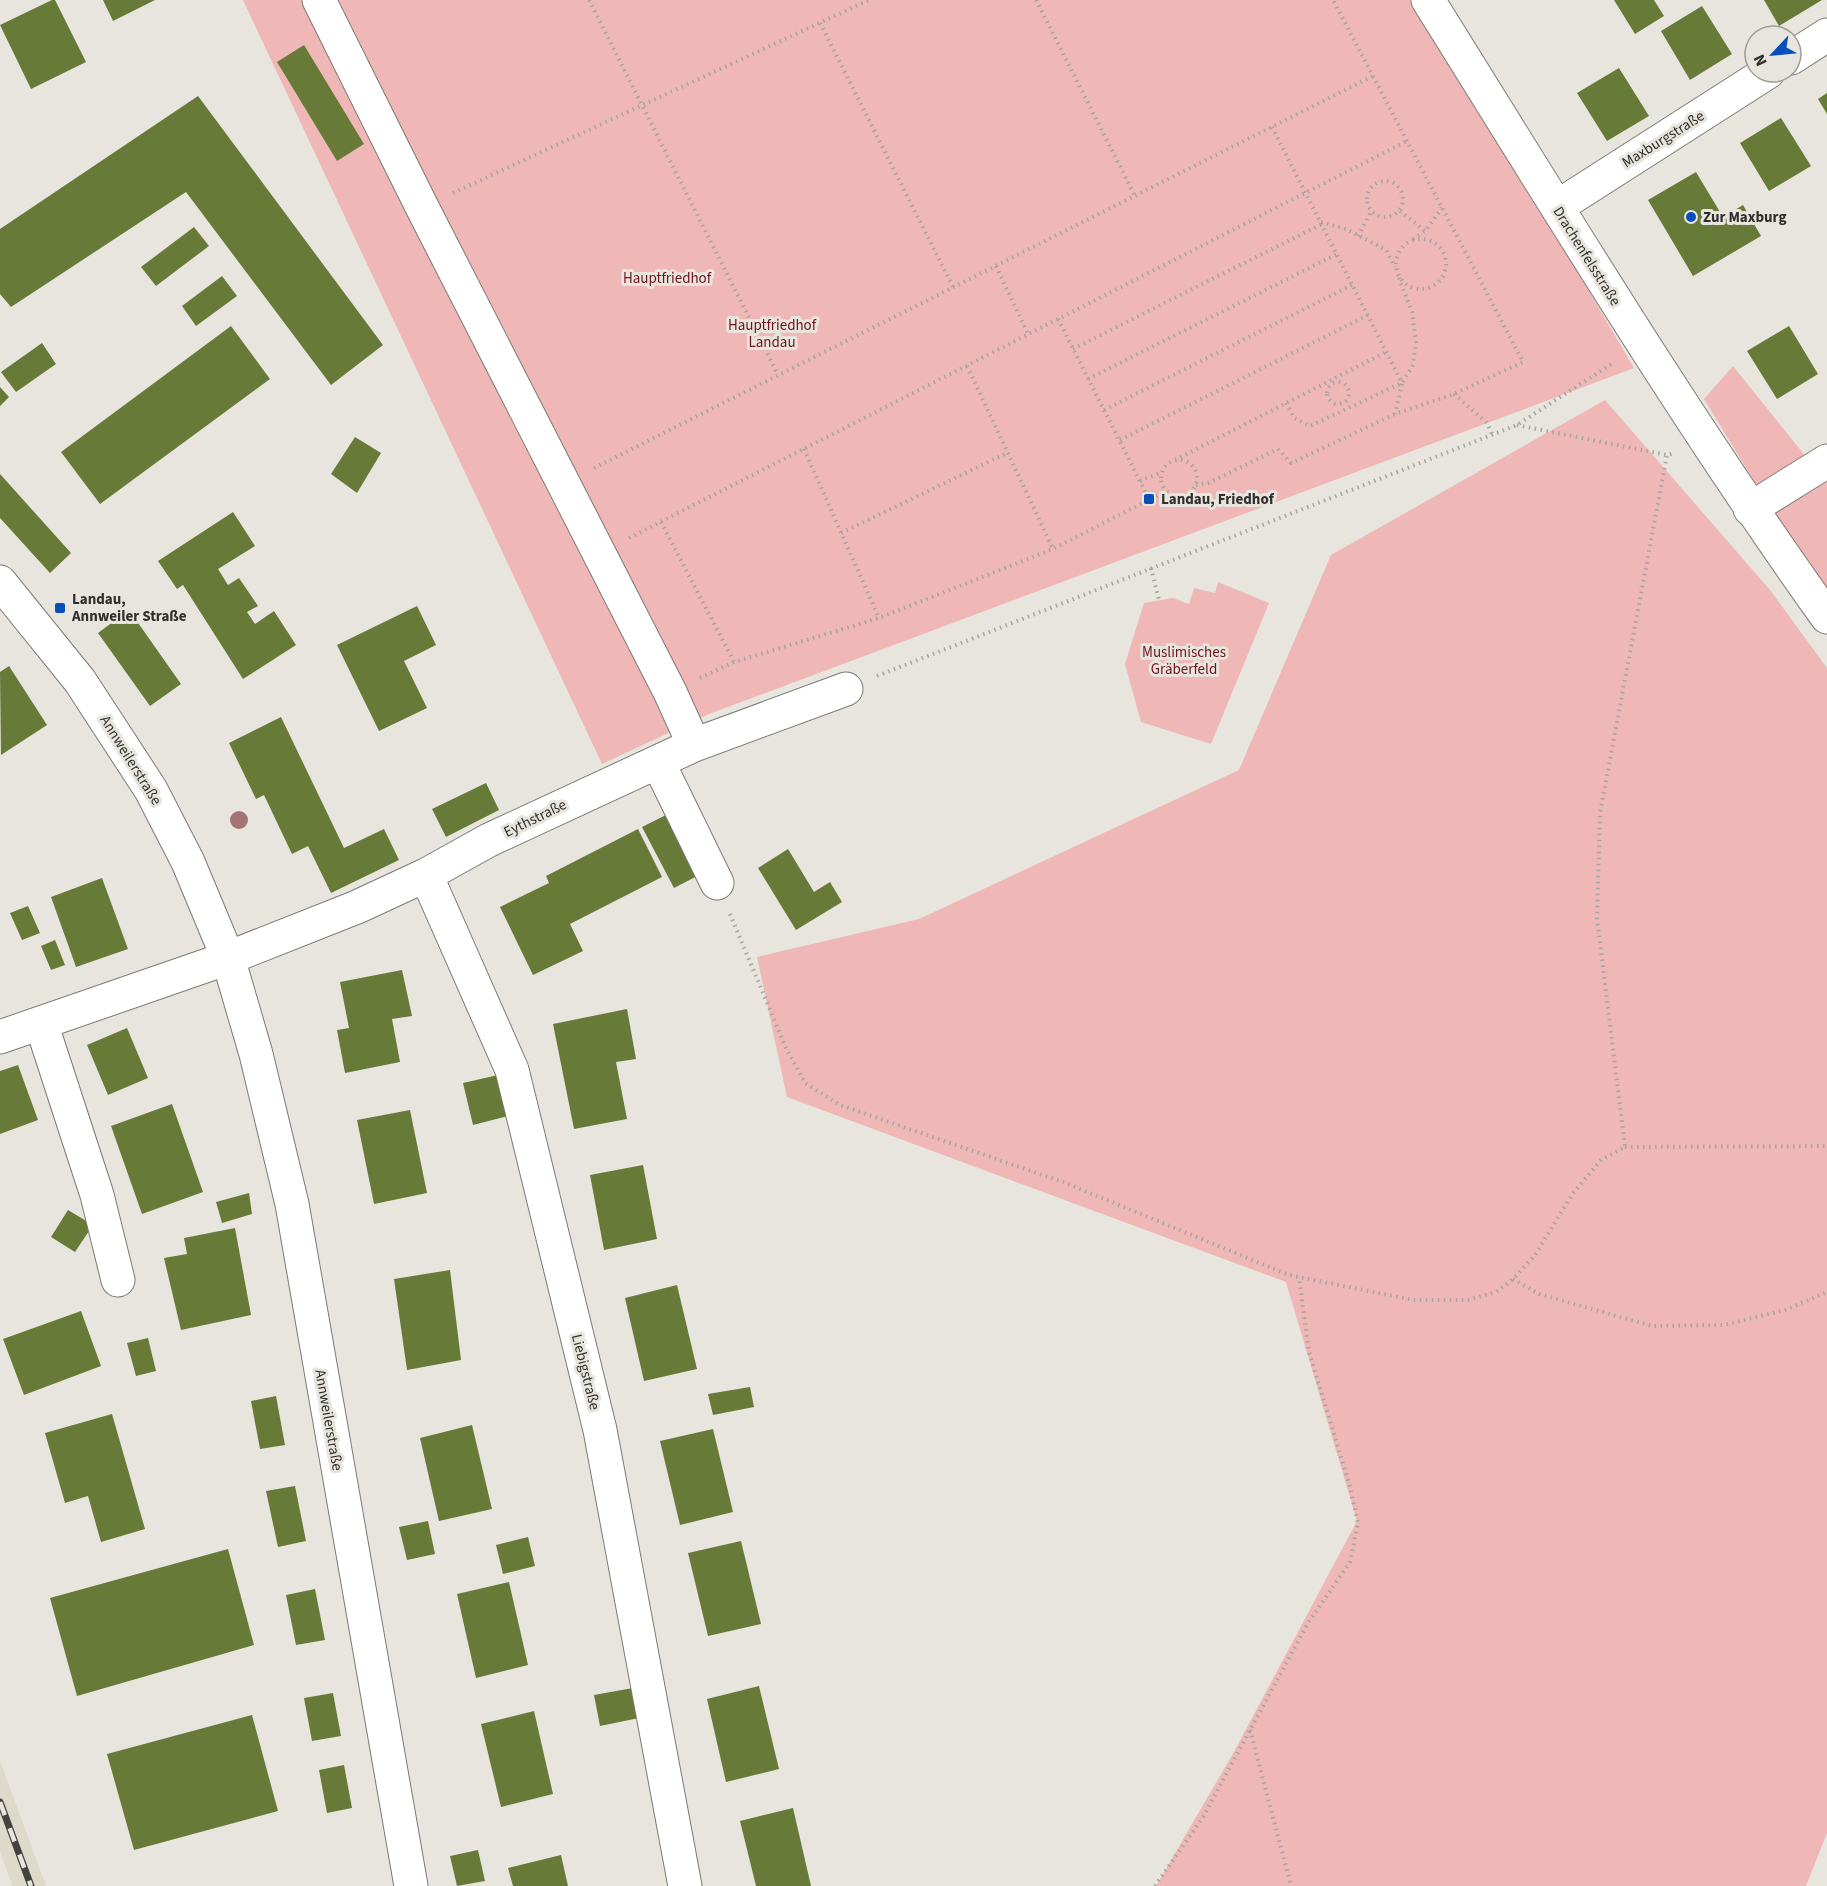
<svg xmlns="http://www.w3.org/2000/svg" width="1827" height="1886" font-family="'Source Sans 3',sans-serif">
  <rect width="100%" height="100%" fill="#e7e5de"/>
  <!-- built -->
  <path fill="#ddd9cb" d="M0,1762l2,4 44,120h-34l-12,-35z"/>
  <!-- green -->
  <path fill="#efb7b6" d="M243,0h1175l216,368 -925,346 -107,50z
    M1733,366l94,117v112l-21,-29 -102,-167z
    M1605,400l165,190 57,78v1165l-21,53h-650l79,-136 122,-229 -71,-239 -499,-185 -30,-140 162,-38 320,-149 92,-215z
    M1218,582l51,21 -58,141 -70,-22 -16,-58 19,-61 29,-5 16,6 5,-16 21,5z"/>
  <!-- building -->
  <path fill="#687a38" d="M52,0h3l31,62 -55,27 -31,-64z
    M103,0h52l-42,21z
    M1614,0h40l10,16 -29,18z
    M1764,0h58l-43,26z
    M1702,6l30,48 -42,26 -29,-49z
    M304,45l60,99 -27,17 -60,-99z
    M1619,68l30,48 -42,25 -30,-48z
    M1827,93v21l-9,-15z
    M198,96l185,249 -52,40 -145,-193 -175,115 -11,-13v-65z
    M1781,118l30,48 -42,25 -29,-48z
    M1696,172l27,45 20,-12 18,31 -68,40 -45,-76z
    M194,227l15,19 -53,40 -15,-19z
    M222,276l15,20 -41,30 -14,-20z
    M231,326l39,53 -170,125 -39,-52z
    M1789,326l29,48 -41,25 -30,-48z
    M42,343l14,21 -40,28 -15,-20z
    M0,387l9,10 -9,9z
    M355,437l26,16 -24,40 -26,-19z
    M0,474l71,79 -21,20 -50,-55z
    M233,512l22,34 -37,23 10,16 11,-7 19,28 -11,6 8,12 19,-13 22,34 -53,34 -60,-94 -6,4 -19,-28z
    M417,606l19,39 -32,16 23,47 -48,23 -42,-86z
    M129,610l52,74 -31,22 -52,-73z
    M9,666l38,59 -46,30 -1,-83z
    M281,717l63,131 40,-19 15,31 -68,33 -23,-47 -16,8 -28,-59 -8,4 -27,-56z
    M486,783l13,27 -53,27 -14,-28z
    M672,812l31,61 -29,15 -32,-61z
    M638,829l24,48 -92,47 13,27 -50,24 -33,-68 49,-24 -3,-7z
    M788,849l26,43 16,-10 12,20 -46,28 -38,-62z
    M102,878l26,71 -52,18 -25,-70z
    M28,906l12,27 -18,7 -12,-27z
    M55,940l10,25 -14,5 -10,-24z
    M402,970l10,46 -20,3 8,43 -55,11 -8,-43 12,-2 -9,-46z
    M627,1009l9,50 -20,3 11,57 -53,10 -21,-105z
    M127,1028l21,50 -40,17 -21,-50z
    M18,1065l20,55 -38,14v-63z
    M498,1075l10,41 -35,9 -10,-42z
    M172,1104l31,88 -61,22 -31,-88z
    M410,1110l17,83 -53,11 -17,-84z
    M643,1165l14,74 -53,11 -14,-75z
    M249,1193l3,21 -30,9 -6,-21z
    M68,1210l25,15 -18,27 -24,-15z
    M235,1228l16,87 -70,15 -17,-72 23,-4 -3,-16z
    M450,1270l11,90 -54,10 -13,-91z
    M677,1285l20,84 -53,12 -19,-83z
    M81,1311l20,55 -77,29 -21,-56z
    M148,1338l8,33 -20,5 -9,-33z
    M750,1387l4,20 -41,8 -5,-21z
    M276,1396l9,49 -25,4 -9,-48z
    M112,1414l33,115 -44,13 -13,-46 -23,7 -20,-70z
    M472,1425l20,84 -53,12 -19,-83z
    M713,1429l20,83 -53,13 -20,-84z
    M295,1486l11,55 -28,6 -12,-56z
    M428,1521l7,33 -28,6 -8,-33z
    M528,1537l7,29 -32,8 -7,-29z
    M741,1541l20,83 -53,12 -20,-83z
    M228,1549l26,96 -177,51 -27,-98z
    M509,1582l19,83 -52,13 -19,-84z
    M315,1589l10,51 -29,5 -10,-50z
    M759,1686l20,83 -53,13 -19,-83z
    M633,1688l6,30 -39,8 -6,-31z
    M333,1693l8,43 -29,5 -8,-43z
    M534,1711l19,83 -52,13 -20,-83z
    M252,1715l26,96 -144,39 -27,-96z
    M344,1765l8,43 -25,5 -8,-43z
    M793,1808l18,78h-55l-16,-65z
    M478,1850l7,31 -28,5 -7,-30z
    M561,1855l7,31h-55l-5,-18z"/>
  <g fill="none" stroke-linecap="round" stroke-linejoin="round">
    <defs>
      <path id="minor" d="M319,0l103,207 248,485 24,53
        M1428,0c130,208 256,417 399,617
        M1791,58l36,-23
        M1557,207l211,-135
        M1750,509l77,-48
        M0,582l80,99 71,109 37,72 40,96 28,96 36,150 119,682
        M658,762l59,121
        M426,875l86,195 88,360 85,456
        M41,1023l56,172 21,85
        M0,1037l228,-79 129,-51 69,-32 63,-35 205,-95 152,-56"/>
    </defs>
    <!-- minor casing -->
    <use href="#minor" stroke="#7c7a74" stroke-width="35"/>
    <!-- path -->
    <path stroke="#a6a5a0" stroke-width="4" stroke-dasharray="1.5 4.5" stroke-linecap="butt" d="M589,0l189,375
      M1036,0l99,196
      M820,23l133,264
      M1272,127l130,256 -7,31
      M1367 199a18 18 0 1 1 36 0a18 18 0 1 1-36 0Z
      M453,193l416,-193
      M1400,211l25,20
      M1321,222l25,7 40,21 9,17
      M1358,236l14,-26
      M1396 264a25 25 0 1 1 50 0a25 25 0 1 1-50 0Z
      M1413,239l12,-8 17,-23
      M996,266l32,68
      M1058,319l91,180
      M1073,349l249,-125
      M967,366l86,183
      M1088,379l249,-125
      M1327 393a11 11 0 1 1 22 0a11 11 0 1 1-22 0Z
      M1454,394l33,29 5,11
      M1286,403l8,15 16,8 92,-43 11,-18 3,-23 -4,-30 -14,-36
      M1104,410l248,-125
      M1517,425l150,30 8,-2
      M1120,440l248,-125
      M804,449l75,169
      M1161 478a18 18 0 1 1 36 0a18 18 0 1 1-36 0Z
      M1175,460l211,-108
      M594,468l779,-392
      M1140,481l22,-9
      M1196,485l12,-2 70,-34 13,14 104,-49 59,-20 69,-32 -190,-362
      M661,522l73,140
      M841,533l166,-80
      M629,538l778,-397
      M1151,568l8,32
      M877,676l640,-251 96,-62
      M700,678l34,-16 145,-44 174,-69 113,-58
      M730,914l56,134 19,35 35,22 223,77 226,93 124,25h55l28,-8 17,-13 22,-24 38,-62 28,-33 24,-13 -28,-229 3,-105 67,-358
      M1625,1147l202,-1
      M1513,1279l26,15 113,32 72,-1 61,-15 42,-18
      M1250,1730l41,156
      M1155,1886l48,-69 105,-194 42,-61 8,-39 -9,-40 -40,-131 -10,-75"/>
    <!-- minor -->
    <use href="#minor" stroke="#fff" stroke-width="33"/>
    <defs>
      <path id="rail" d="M0,1802l31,84"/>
    </defs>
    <!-- rail casing -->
    <use href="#rail" stroke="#43423f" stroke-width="7"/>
    <!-- rail -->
    <use href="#rail" stroke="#e7e5de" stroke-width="4.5" stroke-dasharray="14" stroke-linecap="butt"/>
  </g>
  <!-- trees -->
  <circle fill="#a57276" cx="239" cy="820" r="9"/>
  <!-- markers -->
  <g fill="#074fba" stroke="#e7e5de" stroke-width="2">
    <circle cx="1691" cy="217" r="6"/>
    <rect x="1143" y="493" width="12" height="12" rx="3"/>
    <rect x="54" y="602" width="12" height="12" rx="3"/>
  </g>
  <g text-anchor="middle" stroke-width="6" stroke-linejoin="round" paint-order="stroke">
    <!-- street labels -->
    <g font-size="15" fill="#302f2d" stroke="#e7e5de">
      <text transform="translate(1663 139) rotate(-32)" y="5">Maxburgstraße</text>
      <text transform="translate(1587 256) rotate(58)" y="5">Drachenfelsstraße</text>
      <text transform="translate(131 760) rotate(58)" y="5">Annweilerstraße</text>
      <text transform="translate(535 818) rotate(-26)" y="5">Eythstraße</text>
      <text transform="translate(586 1372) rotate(76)" y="5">Liebigstraße</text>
      <text transform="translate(329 1420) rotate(80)" y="5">Annweilerstraße</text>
    </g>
    <!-- poi labels -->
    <g font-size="15" font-weight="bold" fill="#302f2d" stroke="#e7e5de" text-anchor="start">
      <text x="1703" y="222">Zur Maxburg</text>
      <text x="1161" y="504">Landau, Friedhof</text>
      <text x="72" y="604">Landau,<tspan x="72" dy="17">Annweiler Straße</tspan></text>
    </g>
    <!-- park labels -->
    <g font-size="15" fill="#6f1320" stroke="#e7e5de">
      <text x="667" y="283">Hauptfriedhof</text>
      <text x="772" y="330">Hauptfriedhof<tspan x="772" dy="17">Landau</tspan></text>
      <text x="1184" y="657">Muslimisches<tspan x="1184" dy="17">Gräberfeld</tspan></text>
    </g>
  </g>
  <!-- north arrow -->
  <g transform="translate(1773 54) rotate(244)"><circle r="28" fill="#e7e5de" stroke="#9e9c97" stroke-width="1.5"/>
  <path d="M0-4.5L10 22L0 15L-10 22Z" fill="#074fba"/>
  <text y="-9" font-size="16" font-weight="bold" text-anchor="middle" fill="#302f2d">N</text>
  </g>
</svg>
